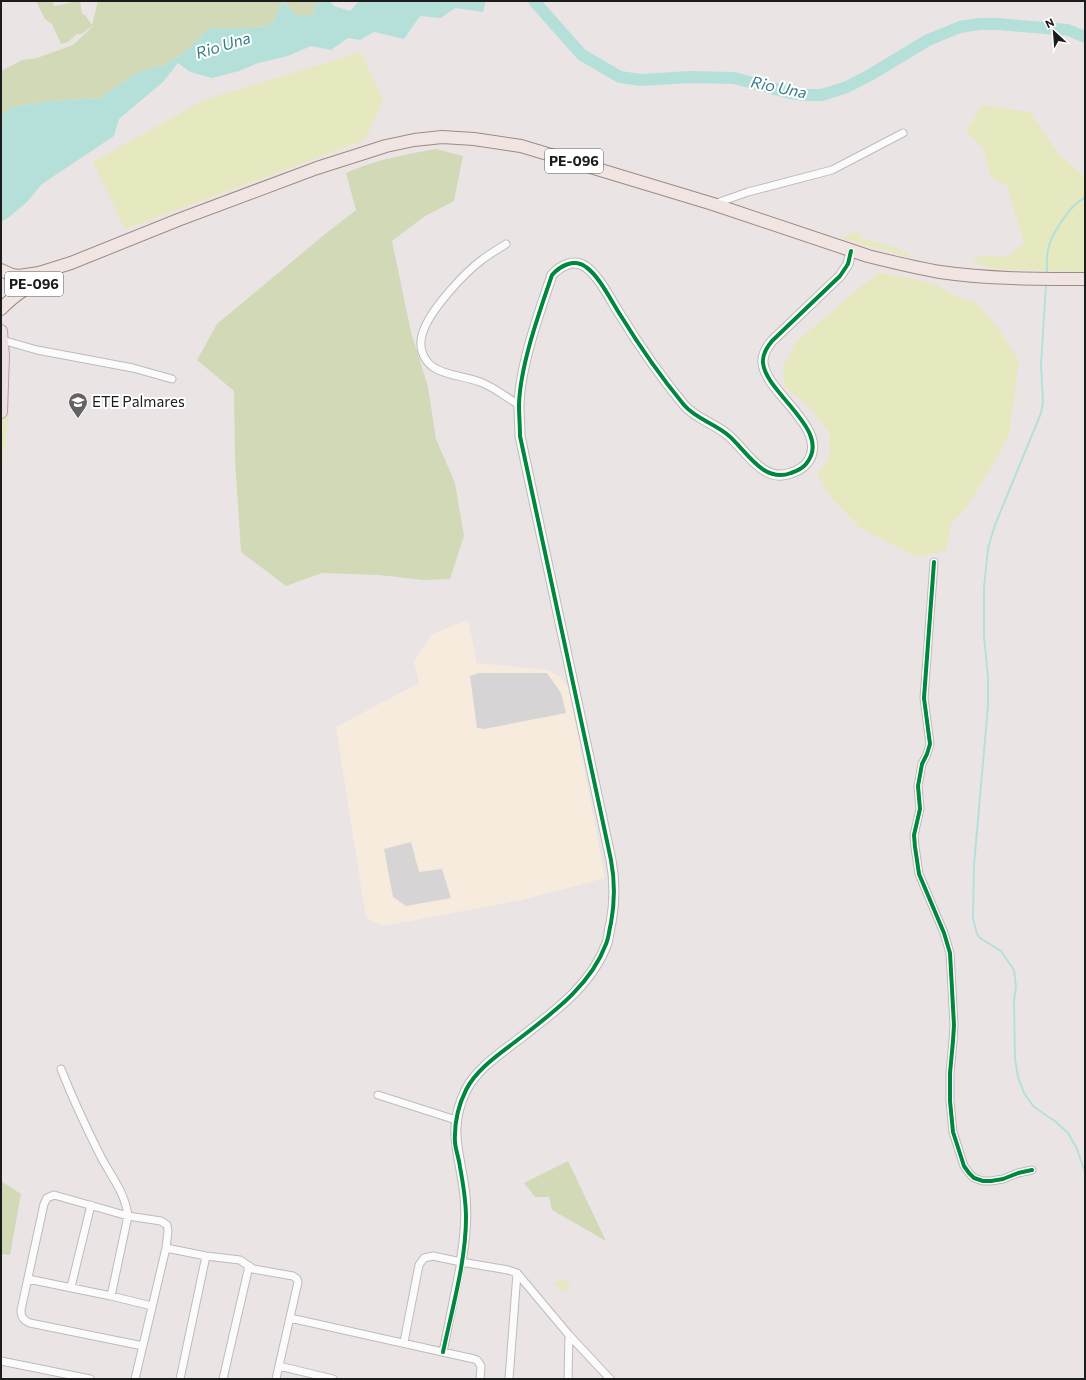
<svg xmlns="http://www.w3.org/2000/svg" width="1086" height="1380" font-family="Commissioner,sans-serif">
  <rect width="100%" height="100%" fill="#eae5e4"/>
  <!-- education -->
  <path fill="#f6ebdd" d="M468,620l9,43 71,7 12,7 9,12 36,189 -83,22 -139,26 -17,-8 -30,-191 83,-44 -5,-22 18,-27z"/>
  <!-- grass -->
  <path fill="#e6e8c0" d="M361,52l22,49 -18,39 -240,89 -32,-67 111,-62z
    M982,105l48,7 29,42 26,23v95l-91,-3 -22,-7 9,-7 27,2 16,-14 -17,-57 -16,-8 -8,-30 -17,-17z
    M860,231l1,7c14,4 41,8 51,20l-71,-20z
    M879,273l21,3 36,8 16,10 25,9 23,28 19,30 -10,74 -18,33 -24,39 -16,17 -5,27 -30,6 -56,-29 -29,-30 -14,-24 12,-15 1,-25 -20,-27 -26,-20 -1,-20 13,-25 63,-54z
    M5,278l11,4 12,-2 -20,20z
    M1,401l8,1v11l-8,63z
    M564,1280l8,6 -10,6 -9,-10z"/>
  <!-- forest -->
  <path fill="#d1d9b7" d="M34,1h18l2,5 16,-3v-2h10l2,13 3,1 7,10 6,-24h184l-7,18 -8,7 -19,2h-39l-23,23 -21,14 -24,6 -41,27 -51,3 -36,6 -12,7v-43l21,-11 15,-2 36,-13 19,-18v-1l-10,8h-5l-9,8 -7,2 -9,-20 -7,-5 -8,-16z
    M283,1h34l-4,14h-18z
    M436,149l27,7 -9,45 -29,15 -33,25 19,91 17,55 8,52 19,44 9,53 -14,43 -27,1 -44,-5 -57,-2 -36,13 -45,-34 -6,-93 -1,-68 -37,-31 20,-36 107,-89 32,-25 -10,-37c32,-14 57,-18 90,-24z
    M568,1161l38,80 -54,-31 -3,-13h-14l-11,-14z
    M1,1181l20,13 -11,61 -9,-1z"/>
  <!-- parking -->
  <path fill="#d6d4d4" d="M479,673h68l14,20 5,20 -82,16 -7,-1 -7,-52z
    M411,842l8,30 23,-3 9,29 -45,8 -13,-9 -9,-48z"/>
  <!-- water -->
  <path fill="#b5e0d9" d="M282,1l14,14h17l4,-14h13l4,5 16,5 9,-10h127l-3,11 -28,-4 -14,10 -21,-2 -16,23 -30,-7 -14,8 -12,-2 -17,12 -20,-4 -23,10 -30,7 -19,8 -27,7 -22,-6 -12,-9 -15,19 -44,37 -5,17 -72,48 -15,18 -19,16 -7,4v-108l12,-7 36,-6 51,-3 41,-27 24,-6 21,-14 23,-23h39l19,-2 8,-7z"/>
  <g fill="none" stroke-linecap="round" stroke-linejoin="round">
    <!-- stream -->
    <path stroke="#b5e0d9" stroke-width="2" d="M1047,273c0,-8 -1,-16 1,-23 2,-14 22,-45 36,-52l1,1
      M1046,285l-5,80 2,37 -2,11 -46,112 -7,23 -4,40v48l4,41v29l-14,159 -1,54 4,15 3,4 21,13 13,19 2,17 -2,13 1,59 3,18 6,16 10,14 22,15 12,11 9,16 8,23"/>
    <!-- river -->
    <path stroke="#b5e0d9" stroke-width="12" d="M534,1l48,54 38,22 21,3 48,-3 45,1 56,15 15,2h17l25,-8 23,-12 58,-35 32,-13 19,-3h19l70,6 17,7"/>
    <defs>
      <path id="minor" d="M714,204l34,-12 84,-22 71,-37
        M506,244c-8,5 -16,10 -23,15 -19,14 -53,51 -60,73 -5,13 -1,27 10,35 13,9 32,9 47,15 14,5 26,15 39,23
        M2,340l35,10 96,18 39,11
        M934,562l-10,136 6,46 -3,10 -5,10 -4,22 2,23 -6,26 1,12 4,27 25,59 6,20 4,72 -1,16 -3,32v28l3,31 11,34 5,7 5,5 9,3h8l12,-2 15,-6 14,-3
        M61,1069c11,28 24,56 38,84 10,21 26,38 29,63l-17,80
        M378,1095l78,25
        M166,1248l40,8 34,4 13,9 40,7 4,3 1,3 -22,97
        M28,1279l83,17 41,10
        M71,1287l20,-82
        M290,1318l184,41 3,1 4,6 -1,13
        M404,1342l15,-77 5,-7 9,-2 28,6 47,8 9,3 52,62 41,44
        M443,1352l18,-90
        M1,1361l89,18
        M279,1366l54,13
        M135,1379l31,-131 2,-17 -1,-6 -6,-4 -33,-5 -74,-21 -7,3 -3,6 -23,106c0,7 2,10 9,13l113,23
        M180,1379l26,-123
        M223,1379l26,-113
        M509,1379l8,-106
        M568,1379l1,-44"/>
      <path id="tertiary" d="M461,1262c4,-22 6,-44 4,-66 -4,-40 -19,-66 1,-106 10,-20 32,-35 49,-48 36,-28 76,-55 92,-99 2,-6 2,-14 4,-20 4,-22 4,-42 0,-63l-91,-424c0,-10 -1,-20 -1,-31 1,-39 20,-92 33,-130 8,-9 22,-17 34,-8 14,10 25,34 35,49 19,31 40,61 63,89 12,14 30,18 44,30 18,15 35,49 63,38 6,-2 11,-4 15,-9 28,-33 -40,-70 -43,-101 -1,-9 4,-16 9,-22l68,-65 8,-12 3,-13"/>
      <path id="primary" d="M1,270l11,5 7,1 20,-3 32,-10 107,-43 139,-52 69,-22 28,-6 28,-3 32,2 47,7 192,58 155,52c24,6 48,12 72,16 48,7 97,7 145,7
        M1,309c14,-15 33,-26 51,-36"/>
      <path id="trunk" d="M1,331l2,25 -2,56"/>
    </defs>
    <!-- minor casing -->
    <use href="#minor" stroke="#bdbbbb" stroke-width="9"/>
    <!-- tertiary casing -->
    <use href="#tertiary" stroke="#bdbbbb" stroke-width="11"/>
    <!-- primary casing -->
    <use href="#primary" stroke="#a08981" stroke-width="14"/>
    <!-- trunk casing -->
    <use href="#trunk" stroke="#c199b4" stroke-width="14"/>
    <!-- minor -->
    <use href="#minor" stroke="#fcfbfb" stroke-width="7"/>
    <!-- tertiary -->
    <use href="#tertiary" stroke="#fcfbfb" stroke-width="9"/>
    <!-- primary -->
    <use href="#primary" stroke="#f0e5e2" stroke-width="12"/>
    <!-- trunk -->
    <use href="#trunk" stroke="#ece0e2" stroke-width="12"/>
    <defs>
      <path id="cycleway" d="M934,562l-10,136 6,46 -3,10 -5,10 -4,22 2,23 -6,26 1,12 4,27 25,59 6,20 4,72 -1,16 -3,32v28l3,31 11,34 5,7 5,5 9,3h8l12,-2 15,-6 14,-3
        M443,1352c9,-43 23,-91 23,-134 0,-17 -3,-35 -6,-51 -1,-8 -4,-16 -5,-24 -1,-18 3,-37 11,-53 10,-20 32,-35 49,-48 36,-28 75,-55 91,-98 3,-7 3,-14 5,-21 4,-22 4,-42 0,-63l-91,-424c0,-10 -1,-20 -1,-31 1,-39 20,-92 33,-130 8,-9 22,-17 34,-8 14,10 25,34 35,49 19,31 40,61 63,89 12,14 30,18 44,30 18,15 35,49 63,38 6,-2 11,-4 15,-9 28,-33 -40,-70 -43,-101 -1,-9 4,-16 9,-22l68,-65 8,-12 3,-13"/>
    </defs>
    <!-- cycleway casing -->
    <use href="#cycleway" stroke="#fff" stroke-width="6"/>
    <!-- cycleway -->
    <use href="#cycleway" stroke="#00873e" stroke-width="4"/>
  </g>
  <!-- icons -->
  <defs>
    <symbol id="university-pin" viewBox="-11 -11 22 30"><path d="M0 17L-7.5 6A9.5 9.5 0 1 1 7.5 6Z" fill="#646262" stroke="#fff"/><path d="M0-5L7-2L0 1L-7-2ZM-4 1L0 2.5L4 1V4Q0 6-4 4Z" fill="#fff"/></symbol>
  </defs>
  <g fill-rule="evenodd">
    <use href="#university-pin" x="67" y="391" width="22" height="30"/>
  </g>
  <g text-anchor="middle" stroke-width="4" stroke-linejoin="round" paint-order="stroke">
    <!-- shield labels -->
    <g fill="#fff" stroke="#606060" stroke-width="1">
      <rect x="545" y="149" width="58" height="24" rx="3"/>
      <rect x="5" y="272" width="58" height="24" rx="3"/>
    </g>
    <g font-size="14" font-weight="bold" fill="#1c1c1c">
      <text x="574" y="166">PE-096</text>
      <text x="34" y="289">PE-096</text>
    </g>
    <!-- poi labels -->
    <g font-size="15" fill="#1c1c1c" stroke="#fff" text-anchor="start">
      <text x="92" y="407">ETE Palmares</text>
    </g>
    <!-- water labels -->
    <g font-size="16" font-style="italic" fill="#377e88" stroke="#fff">
      <text transform="translate(223 45) rotate(-17)" y="6">Rio Una</text>
      <text transform="translate(779 87) rotate(12)" y="6">Rio Una</text>
    </g>
  </g>
  <!-- border -->
  <rect width="1086" height="1380" fill="none" stroke="#1c1c1c" stroke-width="4"/>
  <!-- north arrow -->
  <g transform="translate(1054 32) rotate(334)" stroke="#ffffff" stroke-width="3" paint-order="stroke">
  <path d="M0-3L7 15L0 10L-7 15Z" fill="#1c1c1c"/>
  <text y="-6" font-size="11" font-weight="bold" text-anchor="middle" fill="#1c1c1c">N</text>
  </g>
</svg>
